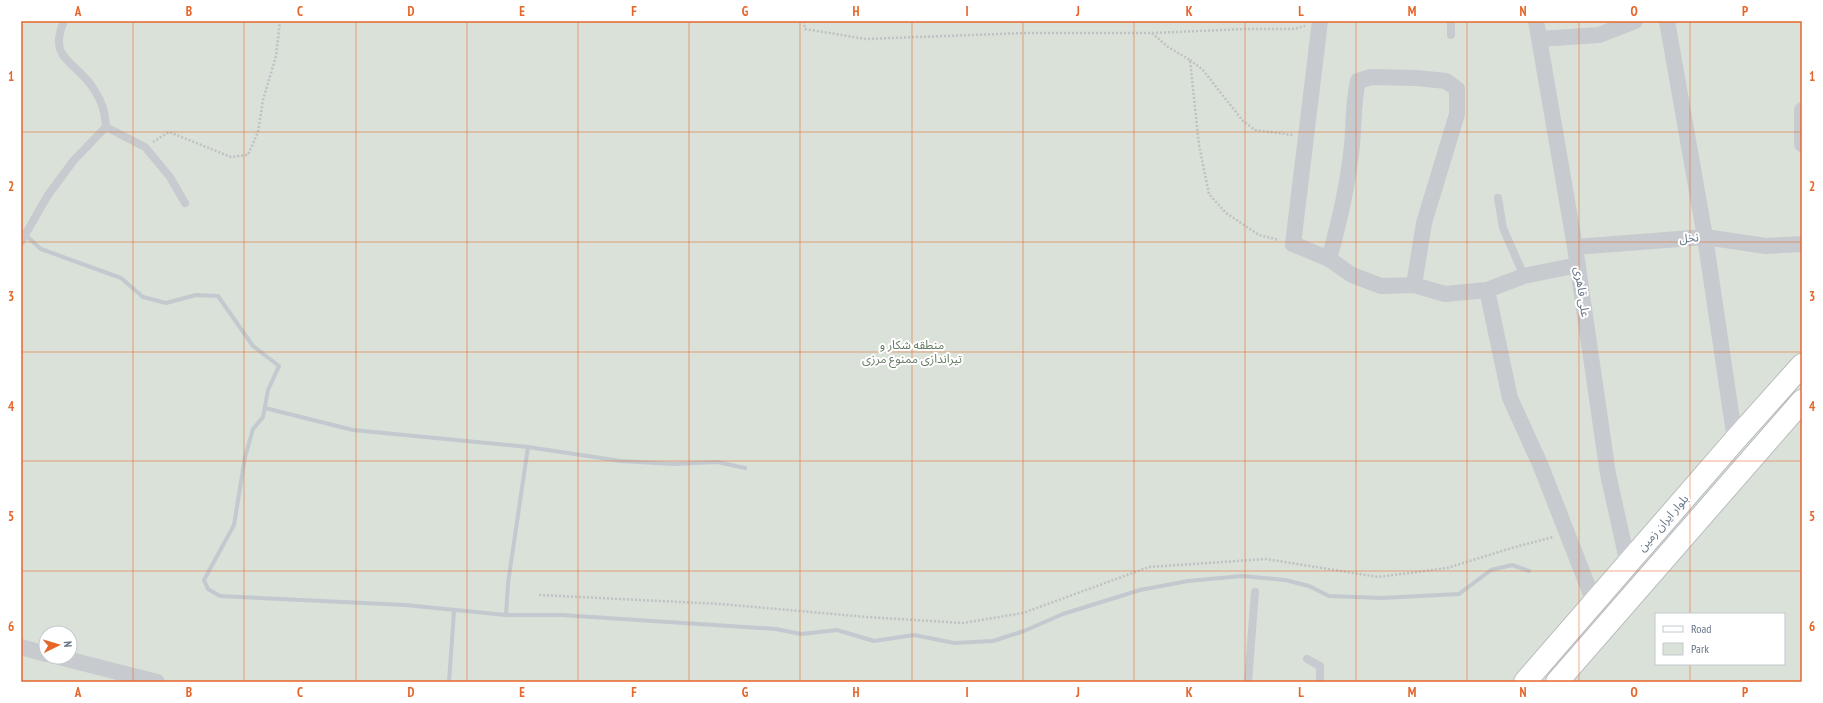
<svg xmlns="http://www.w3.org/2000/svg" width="1823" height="703" font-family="'PT Sans Narrow','Noto Sans Arabic',sans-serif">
  <rect width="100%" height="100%" fill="#f9f9f7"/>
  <!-- green -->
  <path fill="#dae1d8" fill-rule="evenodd" d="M21,21h1781v661h-1781zM1656,614h128v50h-128zM46,633h24v24h-24z"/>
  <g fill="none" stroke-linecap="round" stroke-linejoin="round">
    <!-- stream -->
    <path stroke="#c2cad0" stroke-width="4" d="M21,231l20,18 80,29 22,19 23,6 30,-8 22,1 35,50 26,20 -11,24 -5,27 -10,12 -8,28 -11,68 -30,55 4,9 12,7 185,9 101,10h55l215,14 25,5 36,-4 37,11 40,-6 40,8 39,-2 31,-10 39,-17 77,-24 48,-9 54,-5 43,4 24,6 20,10 53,2 77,-4 32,-24 21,-5 17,6
      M265,408l88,22 175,17
      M506,615l2,-32 20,-136 93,14 52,3 44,-2 28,6
      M449,682l5,-71"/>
    <defs>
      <path id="primary" d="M1525,682l210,-242 67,-75
        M1557,682l245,-281"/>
    </defs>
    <!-- primary casing -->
    <use href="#primary" stroke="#b8bcc0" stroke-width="24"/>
    <!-- path -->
    <path stroke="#bfc1c4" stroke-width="2.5" stroke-dasharray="2 2" stroke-linecap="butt" d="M804,21l1,8 61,10 158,-6h128l93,-4h49l11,-3
      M1152,33l16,14 22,13 9,85 10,49 17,19 33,22 20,5
      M1190,60l12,9 41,52 12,9 38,5
      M153,142l16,-10 62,25 17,-2 10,-23 5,-32 13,-44 4,-35
      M539,595l182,9 146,13 96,6 60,-10 126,-46 117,-8 112,18 69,-9 68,-21 38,-10"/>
    <!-- service -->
    <path stroke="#c7cace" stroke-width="8" d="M1451,35v-14
      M106,127l39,20 25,30 15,26
      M1498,198l5,30 21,48
      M21,242l27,-47 26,-35 32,-33c-1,-17 -5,-28 -15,-42 -18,-25 -43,-27 -27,-64
      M1307,659l13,7v16
      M1248,682l7,-90"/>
    <!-- minor -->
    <path stroke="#c7cace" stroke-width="16" d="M1320,21l-27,223 36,15 23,16 29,11 33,-1 31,9 42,-4 37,-14 54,-11
      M1536,21l39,226 33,227 20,90
      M1667,21l38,216 30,203
      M1539,39l60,-4 36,-14
      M1802,110v34
      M1575,247l130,-10 61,9 36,-2
      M1329,259c11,-39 19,-73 23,-114 2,-21 1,-43 6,-64l13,-4 46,1 29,3 11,8v25l-33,109 -10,62
      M1487,290l23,108 30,66 54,138
      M21,647l25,7
      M59,657l98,25"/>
    <!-- primary -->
    <use href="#primary" stroke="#fff" stroke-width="22"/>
  </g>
  <!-- grid -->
  <path fill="none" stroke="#e6662a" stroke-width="1" stroke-opacity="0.55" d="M133,21v661M244,21v661M356,21v661M467,21v661M578,21v661M689,21v661M800,21v661M912,21v661M1023,21v661M1134,21v661M1245,21v661M1356,21v661M1467,21v661M1579,21v661M1690,21v593M21,132h1781M21,242h1781M21,352h1781M21,461h1781M21,571h1781M1690,664v18"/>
  <g text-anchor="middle" stroke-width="4" stroke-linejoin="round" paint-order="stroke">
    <!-- street labels -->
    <g font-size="12" fill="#687788" stroke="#fff">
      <text transform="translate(1689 238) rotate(-4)" y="4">نخل</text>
      <text transform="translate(1582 292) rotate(82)" y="4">علی قاهری</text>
      <text transform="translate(1663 523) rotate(-49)" y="4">بلوار ایران زمین</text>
    </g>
    <!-- park labels -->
    <g font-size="12" fill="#667a63" stroke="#fff">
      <text x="912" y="349">منطقه شکار و<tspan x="912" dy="14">تیراندازی ممنوع مرزی</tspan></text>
    </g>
  </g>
  <!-- border -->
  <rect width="1823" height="703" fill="none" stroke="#ffffff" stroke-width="44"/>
  <!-- legend -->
  <rect x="1655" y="613" width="130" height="52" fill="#ffffff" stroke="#c3c9cf"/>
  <rect x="1663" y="626" width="20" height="6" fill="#ffffff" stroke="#c3c9cf"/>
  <text x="1691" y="633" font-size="12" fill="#687788">Road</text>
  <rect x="1663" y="643" width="20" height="12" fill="#dae1d8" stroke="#c3c9cf"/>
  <text x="1691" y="653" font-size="12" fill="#687788">Park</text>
  <!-- north arrow -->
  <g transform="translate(58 645) rotate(85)"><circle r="19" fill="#ffffff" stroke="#c3c9cf"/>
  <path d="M0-3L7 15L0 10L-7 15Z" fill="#e6662a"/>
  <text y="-6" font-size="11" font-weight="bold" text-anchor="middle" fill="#687788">N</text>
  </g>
  <rect x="22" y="22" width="1779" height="659" fill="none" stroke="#e6662a" stroke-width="1.5"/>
  <g font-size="13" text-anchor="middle" font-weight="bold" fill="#e6662a">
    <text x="78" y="16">A</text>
    <text x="189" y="16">B</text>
    <text x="300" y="16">C</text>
    <text x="411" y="16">D</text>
    <text x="522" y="16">E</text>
    <text x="634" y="16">F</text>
    <text x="745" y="16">G</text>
    <text x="856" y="16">H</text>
    <text x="967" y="16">I</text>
    <text x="1078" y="16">J</text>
    <text x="1189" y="16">K</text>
    <text x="1301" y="16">L</text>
    <text x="1412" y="16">M</text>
    <text x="1523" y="16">N</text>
    <text x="1634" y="16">O</text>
    <text x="1745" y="16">P</text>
    <text x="11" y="81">1</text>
    <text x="1812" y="81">1</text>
    <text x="11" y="191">2</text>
    <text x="1812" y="191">2</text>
    <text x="11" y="301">3</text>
    <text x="1812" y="301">3</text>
    <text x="11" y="411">4</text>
    <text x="1812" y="411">4</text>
    <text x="11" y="521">5</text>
    <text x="1812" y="521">5</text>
    <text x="11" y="631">6</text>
    <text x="1812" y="631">6</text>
    <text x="78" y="697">A</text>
    <text x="189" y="697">B</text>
    <text x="300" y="697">C</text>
    <text x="411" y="697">D</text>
    <text x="522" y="697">E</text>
    <text x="634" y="697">F</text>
    <text x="745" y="697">G</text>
    <text x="856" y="697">H</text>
    <text x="967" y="697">I</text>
    <text x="1078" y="697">J</text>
    <text x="1189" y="697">K</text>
    <text x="1301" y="697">L</text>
    <text x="1412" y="697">M</text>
    <text x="1523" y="697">N</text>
    <text x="1634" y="697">O</text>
    <text x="1745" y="697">P</text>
  </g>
</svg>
